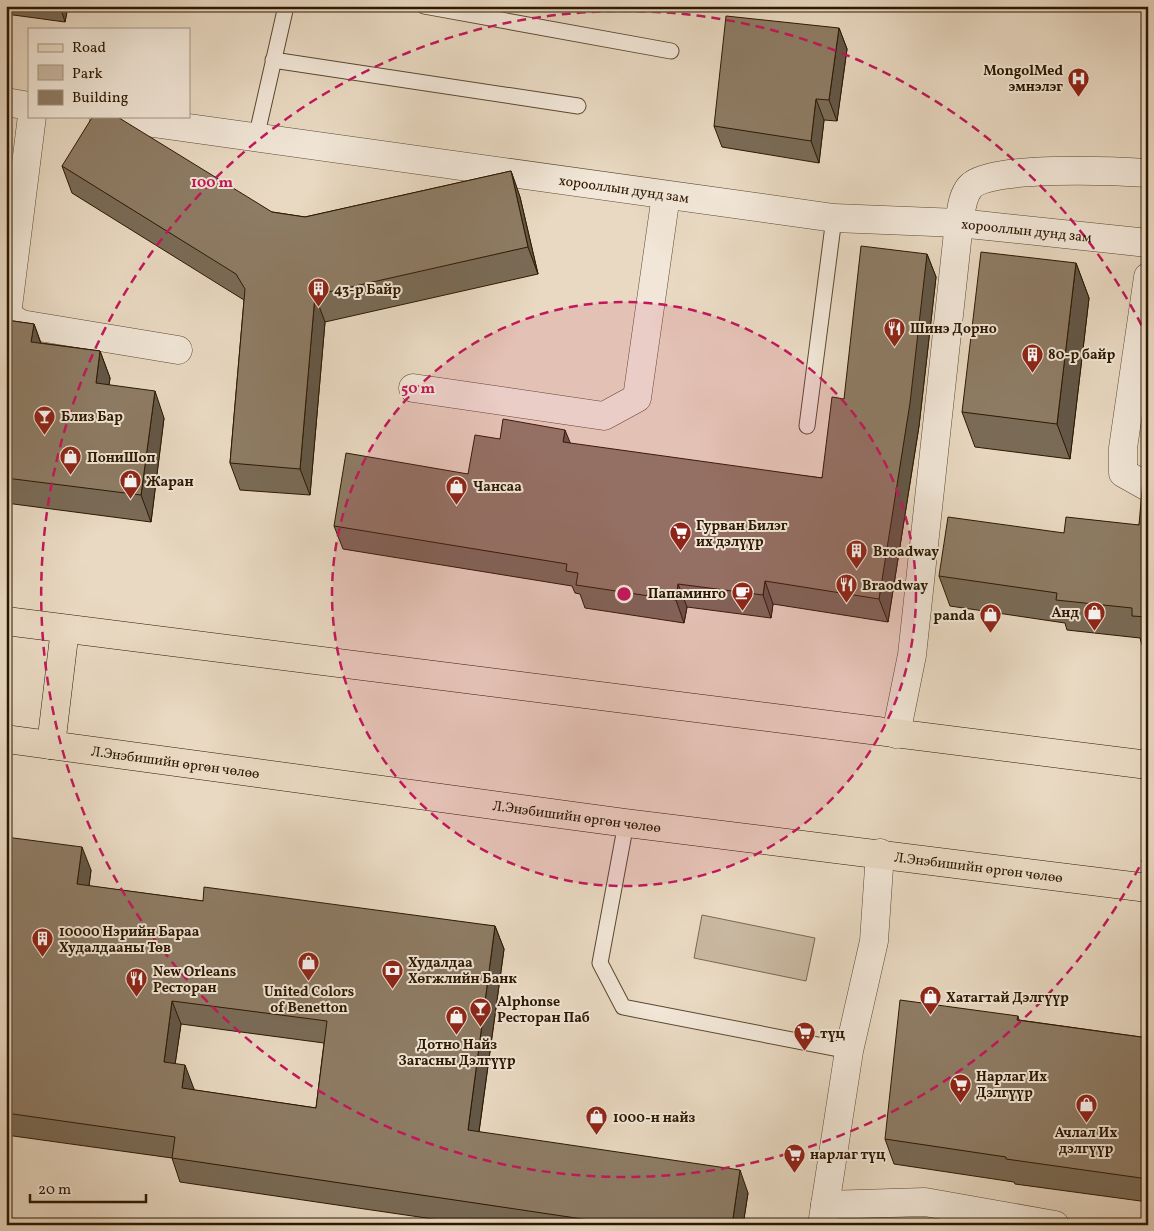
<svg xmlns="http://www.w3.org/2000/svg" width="1154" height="1231" font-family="Vollkorn,serif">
  <rect width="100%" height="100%" fill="#e9d9c2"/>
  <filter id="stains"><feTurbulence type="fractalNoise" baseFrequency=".004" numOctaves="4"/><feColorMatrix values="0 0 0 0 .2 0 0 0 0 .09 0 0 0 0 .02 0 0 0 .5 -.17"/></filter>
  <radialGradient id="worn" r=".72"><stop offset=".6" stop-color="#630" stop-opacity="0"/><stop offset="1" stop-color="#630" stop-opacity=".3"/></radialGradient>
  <!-- green -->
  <path fill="#c9b8a1" stroke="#7a6851" d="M702,915l113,23 -9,43 -112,-23z"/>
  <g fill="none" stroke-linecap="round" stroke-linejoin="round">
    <defs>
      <path id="lane" d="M424,6l247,45
        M273,60l305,46
        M256,138l30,-132
        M807,426l27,-208
        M626,823l-26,140 23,44 226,44"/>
      <g id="street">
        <path d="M6,102l23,4"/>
        <path d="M32,116l-25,199 14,9 157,26"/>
        <path id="s1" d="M103,116l731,102 125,5 189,20"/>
        <path d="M1148,277l-25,171v25l25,14"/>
        <path d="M413,388l191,28 33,-18 29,-203"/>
        <path d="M896,734l16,-79 47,-432c2,-11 3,-27 11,-36 18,-22 147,-16 178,-14"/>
        <path d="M825,1205l100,-3 130,23"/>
        <path d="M822,1225l27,-174 25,-110 6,-88"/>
      </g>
      <g id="primary">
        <path d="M6,621l1142,144"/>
        <path id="s2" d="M6,739l620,84 522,65"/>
        <path d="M51,745l14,-116"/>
      </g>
    </defs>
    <!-- lane casing -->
    <use href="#lane" stroke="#5b4831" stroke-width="17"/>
    <!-- street casing -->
    <use href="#street" stroke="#5b4831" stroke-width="29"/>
    <!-- primary casing -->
    <use href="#primary" stroke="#2c1801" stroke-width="29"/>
    <!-- lane -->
    <use href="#lane" stroke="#f1e6d7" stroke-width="15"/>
    <!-- street -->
    <use href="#street" stroke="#f1e6d7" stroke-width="28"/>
    <!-- primary -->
    <use href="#primary" stroke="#e9d9c2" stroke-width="28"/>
  </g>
  <!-- wall -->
  <path fill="#7a6b57" stroke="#2c1801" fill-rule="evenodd" d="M6,6h62l-3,16 -59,-8z
    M839,28l8,21 -10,72 -13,-1 -5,43 -97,-16 -8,-21z
    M62,166l210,46 33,5 206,-46 9,26 18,77 -213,48 -15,173 -70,-5 -10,-27 14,-163 -172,-107z
    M927,254l9,23 -17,149 -31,196 -115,-18 -2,14 -84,-11 -3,16 -99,-15 -5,-14 -5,-1 -3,-7 -229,-37 -9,-23 134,-52 32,-35 322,39 22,-79z
    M1076,263l13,35 -19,161 -95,-12 -13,-35z
    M6,320l28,4 7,19 59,8 10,27 -1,7 55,33 -13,104 -145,-19z
    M1148,479v167l-6,-1 -2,-7 -73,-8 -2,-7 -115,-17 -11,-30 125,-43 75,-8z
    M6,837l85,33 -2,16 114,15 292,25 9,23 -25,183 269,61 -5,32h-269l-294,-43 -8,-24 -166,-23zM181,1024l143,19 -8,65 -122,-18v-1l-19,-25z
    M1018,1016l1,4 129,18v164l-133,-18 -1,-2 -120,-18 -9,-25z"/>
  <!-- shaded-wall -->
  <path fill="#635747" stroke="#2c1801" d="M60,6h8l-3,16z
    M839,28l8,21 -10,72 -8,-21z
    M816,99l8,21 -5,43 -8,-22z
    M511,171l9,26 18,77 -10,-27z
    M927,254l9,23 -17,149 -31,196 -9,-23z
    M1076,263l13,35 -19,161 -13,-35z
    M315,295l10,27 -15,173 -10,-26z
    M34,324l9,26 -12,-8z
    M100,351l10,27 -5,32 -9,-27z
    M155,391l9,27 -13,104 -10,-27z
    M565,430l9,22 -11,-10z
    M765,581l8,23 -2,14 -8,-23z
    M678,584l9,23 -3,16 -8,-23z
    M82,847l9,23 -5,38 -9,-24z
    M495,926l9,23 -28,204 -8,-23z
    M172,1001l9,23 -9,61 -8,-23z
    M185,1065l9,24 -3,22 -9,-23z
    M740,1170l8,23 -5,32h-11z"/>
  <!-- building -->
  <path fill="#8e7c65" stroke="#2c1801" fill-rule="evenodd" d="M726,16l113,12 -10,72 -13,-1 -5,42 -97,-15z
    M93,116h23l156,96 33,5 206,-46 17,76 -213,48 -15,174 -70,-6 15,-174 -9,-15 -174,-108z
    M861,246l66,8 -17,149 -31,196 -114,-18 -2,14 -85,-11 -2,16 -100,-15 2,-12 -12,-2 1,-7 -233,-38 12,-73 122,21 7,-39 25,4 3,-20 62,11 -2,12 259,36 10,-81 12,2z
    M981,252l95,11 -19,161 -95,-12z
    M6,320l28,4 -3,18 69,9 -4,32 59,8 -14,104 -135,-17z
    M1143,479h5v138l-16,-1v-8l-76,-8 1,-7 -118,-17 9,-59 116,16 2,-16 73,8z
    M6,837l76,10 -5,37 126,17 1,-14 291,39 -27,204 272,40 -8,55h-109l-451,-67 3,-21 -169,-24zM172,1001l155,20 -11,87 -134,-20 3,-23 -21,-3z
    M900,1000l118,16 -1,4 131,18v141l-142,-20v-2l-121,-18z"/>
  <!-- distance rings -->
  <circle cx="624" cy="594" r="292" fill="#c2185b" fill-opacity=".12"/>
  <g fill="none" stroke="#c2185b" stroke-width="2.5" stroke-dasharray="9 6">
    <circle cx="624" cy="594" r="292"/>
    <path d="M1146 854A583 583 0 1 1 1146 334"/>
  </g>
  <!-- icons -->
  <defs>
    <symbol id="hospital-pin" viewBox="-11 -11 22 30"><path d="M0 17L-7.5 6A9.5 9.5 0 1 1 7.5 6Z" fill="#8f2418" stroke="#f1e6d7"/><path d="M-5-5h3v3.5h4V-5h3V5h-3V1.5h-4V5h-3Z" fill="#fff"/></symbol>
    <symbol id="building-pin" viewBox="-11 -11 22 30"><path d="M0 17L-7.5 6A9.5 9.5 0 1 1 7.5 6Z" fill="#8f2418" stroke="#f1e6d7"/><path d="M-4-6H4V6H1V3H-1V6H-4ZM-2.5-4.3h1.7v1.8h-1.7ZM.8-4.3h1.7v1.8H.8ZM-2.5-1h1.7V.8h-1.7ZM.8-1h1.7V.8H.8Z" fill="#fff"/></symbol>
    <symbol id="restaurant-pin" viewBox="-11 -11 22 30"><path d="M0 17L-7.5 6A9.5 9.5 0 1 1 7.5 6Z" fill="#8f2418" stroke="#f1e6d7"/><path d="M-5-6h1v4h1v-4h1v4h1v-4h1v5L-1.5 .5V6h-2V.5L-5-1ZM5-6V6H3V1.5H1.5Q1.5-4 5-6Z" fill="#fff"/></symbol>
    <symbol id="bar-pin" viewBox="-11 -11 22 30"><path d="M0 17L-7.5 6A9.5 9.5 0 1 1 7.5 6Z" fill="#8f2418" stroke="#f1e6d7"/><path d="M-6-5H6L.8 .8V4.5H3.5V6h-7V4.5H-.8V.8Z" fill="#fff"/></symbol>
    <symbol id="shop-pin" viewBox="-11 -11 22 30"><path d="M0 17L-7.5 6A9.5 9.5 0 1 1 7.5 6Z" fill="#8f2418" stroke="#f1e6d7"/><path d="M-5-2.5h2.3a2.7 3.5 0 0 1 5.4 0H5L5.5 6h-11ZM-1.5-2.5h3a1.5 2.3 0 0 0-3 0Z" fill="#fff"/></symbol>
    <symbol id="supermarket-pin" viewBox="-11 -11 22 30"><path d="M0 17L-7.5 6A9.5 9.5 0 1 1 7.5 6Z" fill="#8f2418" stroke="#f1e6d7"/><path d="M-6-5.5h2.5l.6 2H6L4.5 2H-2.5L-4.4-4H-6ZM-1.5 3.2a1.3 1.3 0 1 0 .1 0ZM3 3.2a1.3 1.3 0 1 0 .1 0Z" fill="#fff"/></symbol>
    <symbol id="cafe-pin" viewBox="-11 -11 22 30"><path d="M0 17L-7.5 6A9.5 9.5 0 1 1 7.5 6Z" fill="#8f2418" stroke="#f1e6d7"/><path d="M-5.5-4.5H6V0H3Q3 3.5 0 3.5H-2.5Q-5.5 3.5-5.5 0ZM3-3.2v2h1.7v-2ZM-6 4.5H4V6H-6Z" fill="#fff"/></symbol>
    <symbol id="bank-pin" viewBox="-11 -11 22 30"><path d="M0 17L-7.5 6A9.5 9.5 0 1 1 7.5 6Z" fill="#8f2418" stroke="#f1e6d7"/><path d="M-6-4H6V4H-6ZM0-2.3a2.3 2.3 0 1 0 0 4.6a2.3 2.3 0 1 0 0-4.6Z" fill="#fff"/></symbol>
  </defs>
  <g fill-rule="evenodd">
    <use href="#hospital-pin" x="1066" y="66" width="25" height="34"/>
    <use href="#building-pin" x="306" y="276" width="25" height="34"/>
    <use href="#restaurant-pin" x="882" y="316" width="25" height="34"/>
    <use href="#building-pin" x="1020" y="342" width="25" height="34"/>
    <use href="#bar-pin" x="32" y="404" width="25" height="34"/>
    <use href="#shop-pin" x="58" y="444" width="25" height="34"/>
    <use href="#shop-pin" x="118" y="468" width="25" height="34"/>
    <use href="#shop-pin" x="444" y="474" width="25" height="34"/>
    <use href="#supermarket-pin" x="668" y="520" width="25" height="34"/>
    <use href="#building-pin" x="844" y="538" width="25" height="34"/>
    <use href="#restaurant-pin" x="834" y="572" width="25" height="34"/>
    <use href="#cafe-pin" x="730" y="580" width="25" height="34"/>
    <use href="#shop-pin" x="1082" y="600" width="25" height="34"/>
    <use href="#shop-pin" x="978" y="602" width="25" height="34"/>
    <use href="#building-pin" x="30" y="926" width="25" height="34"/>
    <use href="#shop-pin" x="296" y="950" width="25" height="34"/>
    <use href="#bank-pin" x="380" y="958" width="25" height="34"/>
    <use href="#restaurant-pin" x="124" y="966" width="25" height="34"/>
    <use href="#shop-pin" x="918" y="984" width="25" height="34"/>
    <use href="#bar-pin" x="468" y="996" width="25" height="34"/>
    <use href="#shop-pin" x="444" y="1004" width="25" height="34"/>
    <use href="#supermarket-pin" x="792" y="1020" width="25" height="34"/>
    <use href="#supermarket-pin" x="948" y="1072" width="25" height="34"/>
    <use href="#shop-pin" x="1074" y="1092" width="25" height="34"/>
    <use href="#shop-pin" x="584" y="1104" width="25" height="34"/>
    <use href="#supermarket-pin" x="782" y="1142" width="25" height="34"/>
  </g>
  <g text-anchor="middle" stroke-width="4" stroke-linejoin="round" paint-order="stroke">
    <!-- poi labels -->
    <g font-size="14" font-weight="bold" fill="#2c1801" stroke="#f1e6d7" text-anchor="start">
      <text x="1063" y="75" text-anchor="end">MongolMed<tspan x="1063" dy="16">эмнэлэг</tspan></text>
      <text x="334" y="294">43-р Байр</text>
      <text x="910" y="333">Шинэ Дорно</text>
      <text x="1048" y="359">80-р байр</text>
      <text x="61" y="421">Близ Бар</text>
      <text x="87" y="462">ПониШоп</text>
      <text x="146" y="486">Жаран</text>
      <text x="473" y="491">Чансаа</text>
      <text x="696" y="530">Гурван Билэг<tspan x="696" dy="16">их дэлүүр</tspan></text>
      <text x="873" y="556">Broadway</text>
      <text x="862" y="590">Braodway</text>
      <text x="726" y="598" text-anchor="end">Папаминго</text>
      <text x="1079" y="617" text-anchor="end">Анд</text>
      <text x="975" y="620" text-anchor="end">panda</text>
      <text x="59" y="936">10000 Нэрийн Бараа<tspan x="59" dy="16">Худалдааны Төв</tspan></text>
      <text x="408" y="967">Худалдаа<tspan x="408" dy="16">Хөгжлийн Банк</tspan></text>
      <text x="153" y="976">New Orleans<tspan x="153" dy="16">Ресторан</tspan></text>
      <text x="309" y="996" text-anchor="middle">United Colors<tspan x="309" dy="16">of Benetton</tspan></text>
      <text x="946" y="1002">Хатагтай Дэлгүүр</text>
      <text x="497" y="1006">Alphonse<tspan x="497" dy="16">Ресторан Паб</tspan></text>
      <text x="820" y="1038">түц</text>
      <text x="457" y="1049" text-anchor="middle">Дотно Найз<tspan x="457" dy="16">Загасны Дэлгүүр</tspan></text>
      <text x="976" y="1081">Нарлаг Их<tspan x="976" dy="16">Дэлгүүр</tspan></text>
      <text x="613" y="1122">1000-н найз</text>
      <text x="1086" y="1137" text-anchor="middle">Ачлал Их<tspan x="1086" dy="16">дэлгүүр</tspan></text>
      <text x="810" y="1159">нарлаг түц</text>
    </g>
    <!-- street labels -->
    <g font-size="14" fill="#2c1801" stroke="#f1e6d7">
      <text dy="5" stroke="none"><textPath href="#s1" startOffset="526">хорооллын дунд зам</textPath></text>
      <text dy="5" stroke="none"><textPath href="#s1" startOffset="931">хорооллын дунд зам</textPath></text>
      <text dy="5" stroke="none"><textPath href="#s2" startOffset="171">Л.Энэбишийн өргөн чөлөө</textPath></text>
      <text dy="5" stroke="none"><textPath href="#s2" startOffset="576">Л.Энэбишийн өргөн чөлөө</textPath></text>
      <text dy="5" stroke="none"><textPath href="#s2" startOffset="981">Л.Энэбишийн өргөн чөлөө</textPath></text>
    </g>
  </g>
  <circle cx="624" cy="594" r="8" fill="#c2185b" stroke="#f1e6d7" stroke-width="2.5"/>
  <g font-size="15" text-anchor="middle" font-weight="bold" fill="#c2185b" stroke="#f1e6d7" stroke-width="4" stroke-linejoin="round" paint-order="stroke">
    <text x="212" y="187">100 m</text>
    <text x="418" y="393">50 m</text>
  </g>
  <!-- margin -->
  <rect width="1154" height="1231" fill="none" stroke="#e9d9c2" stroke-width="25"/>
  <rect x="8" y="8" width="1139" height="1216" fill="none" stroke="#2c1801" stroke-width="2.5"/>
  <rect x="12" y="12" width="1129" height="1206" fill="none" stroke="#2c1801"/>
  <!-- legend -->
  <rect x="28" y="28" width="162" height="90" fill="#f1e6d7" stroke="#a29481"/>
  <rect x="38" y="44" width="25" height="8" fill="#e9d9c2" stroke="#a29481"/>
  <text x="72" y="52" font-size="15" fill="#2c1801">Road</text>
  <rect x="38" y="65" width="25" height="15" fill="#c9b8a1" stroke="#a29481"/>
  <text x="72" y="78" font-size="15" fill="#2c1801">Park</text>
  <rect x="38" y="90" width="25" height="15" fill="#8e7c65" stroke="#a29481"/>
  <text x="72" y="102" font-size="15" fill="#2c1801">Building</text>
  <!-- scale -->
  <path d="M30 1194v8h116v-8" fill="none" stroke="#2c1801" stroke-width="2.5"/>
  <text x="38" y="1194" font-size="15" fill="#2c1801" stroke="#f1e6d7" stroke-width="4" paint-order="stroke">20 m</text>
  <rect width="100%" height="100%" filter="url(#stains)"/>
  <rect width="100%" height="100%" fill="url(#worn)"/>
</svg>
